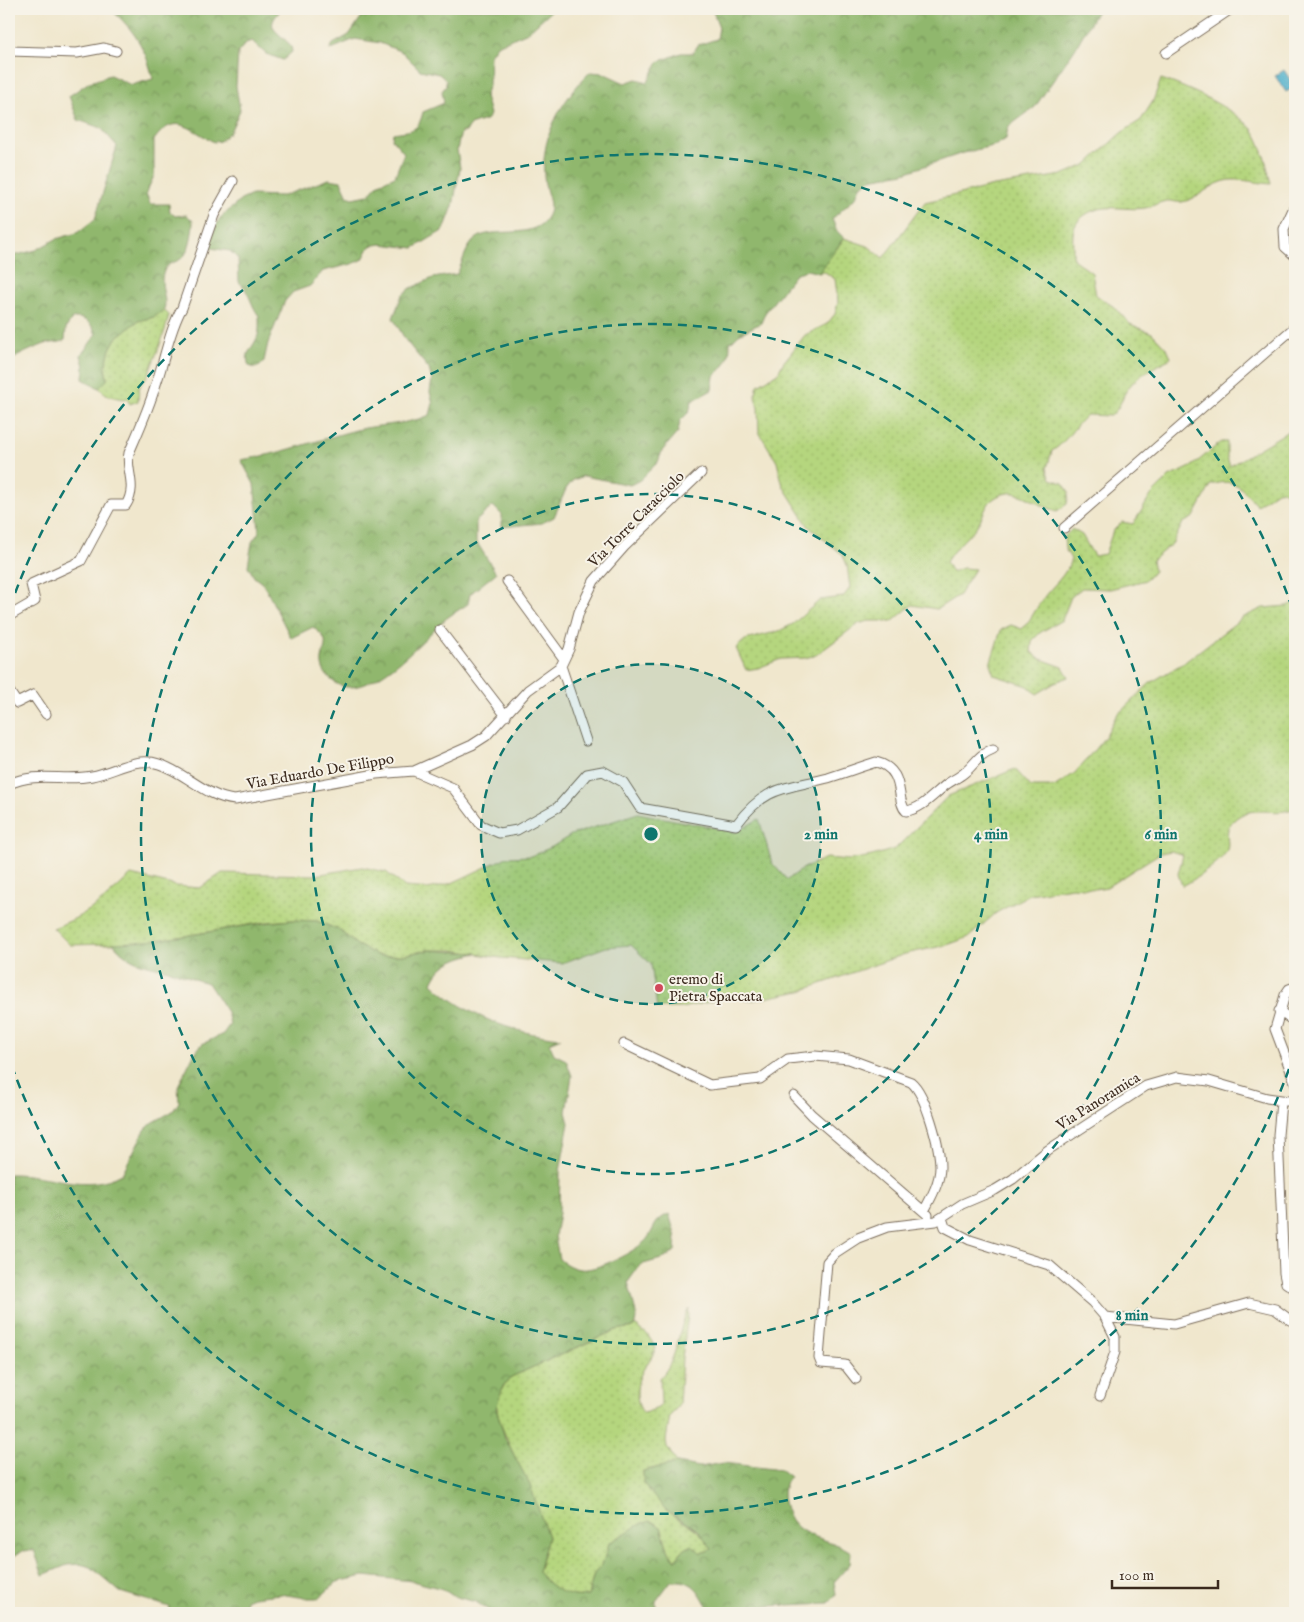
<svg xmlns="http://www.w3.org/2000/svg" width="1304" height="1622" font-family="'IM FELL English',serif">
  <defs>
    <pattern id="grass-dots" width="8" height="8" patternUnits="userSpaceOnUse" patternTransform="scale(1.25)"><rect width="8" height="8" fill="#b5d67e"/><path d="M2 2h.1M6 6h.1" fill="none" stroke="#9db86c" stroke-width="1.8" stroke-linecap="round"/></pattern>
    <pattern id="forest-crowns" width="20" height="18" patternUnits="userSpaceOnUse" patternTransform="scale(1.25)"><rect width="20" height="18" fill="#90b76d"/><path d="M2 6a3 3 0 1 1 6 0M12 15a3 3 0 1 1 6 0" fill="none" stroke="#779559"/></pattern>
    <pattern id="water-ripples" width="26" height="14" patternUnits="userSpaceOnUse" patternTransform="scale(1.25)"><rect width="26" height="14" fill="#4cafcb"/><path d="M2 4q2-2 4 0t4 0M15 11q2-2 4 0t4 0" fill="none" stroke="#408fa4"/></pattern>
  </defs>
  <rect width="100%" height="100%" fill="#f7f3e8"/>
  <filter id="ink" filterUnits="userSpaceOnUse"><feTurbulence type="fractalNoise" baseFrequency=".02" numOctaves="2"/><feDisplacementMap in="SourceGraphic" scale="10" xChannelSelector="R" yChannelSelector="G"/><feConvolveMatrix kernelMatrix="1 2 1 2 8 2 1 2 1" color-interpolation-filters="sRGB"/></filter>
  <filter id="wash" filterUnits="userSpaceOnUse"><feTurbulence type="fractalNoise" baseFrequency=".0096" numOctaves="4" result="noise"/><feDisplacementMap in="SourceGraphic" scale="20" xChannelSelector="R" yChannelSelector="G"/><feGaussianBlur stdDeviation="1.12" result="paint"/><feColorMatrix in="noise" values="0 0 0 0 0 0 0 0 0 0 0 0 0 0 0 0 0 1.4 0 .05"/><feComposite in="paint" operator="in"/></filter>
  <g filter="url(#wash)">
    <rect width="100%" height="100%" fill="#f0e7cd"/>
    <!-- grass -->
    <path fill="url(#grass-dots)" stroke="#78804e" d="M1161,79c26,8 74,30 91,50 11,14 15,38 19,55 -13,-1 -28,-5 -41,-4 -19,2 -31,19 -48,22 -6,1 -11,-2 -16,-1 -7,1 -14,6 -21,7 -20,3 -41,-6 -60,7 -17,11 -11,27 -12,44l19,14 4,22 18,12 16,17 22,9 16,17 3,8c-13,7 -33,17 -42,29 -9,11 -6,18 -18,29l-24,-1c-14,12 -20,27 -35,36l-5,17 4,11 12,4 6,9 -2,12 -10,7c-16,-4 -28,-15 -43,-18 -9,-1 -19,3 -25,10 -5,7 -7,16 -13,24 -10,12 -22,21 -30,35l6,10 11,-4 12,1 -16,26 -22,14 -25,-4 -19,16h-24l-11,3 -42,31 -11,3 -24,1 -23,9 -12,2 -10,-22 9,-8 34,-9 14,-7 27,-24 23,-3 7,-9 -3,-23 -5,-11 -33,-27 -26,-41 -6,-24 -18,-30 -1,-24 -3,-11 3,-12 20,-12 5,-10 22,-28 22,-11 8,-10 3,-12 -3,-23 -10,-7 -6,1 25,-35 24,8 15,12 42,-56 69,-16 68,-11 24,-10 35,-32 20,-13 12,-19z
      M164,310l5,5c-4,19 -12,37 -19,55 -7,17 -11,8 -12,31l-8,3 -3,-5c-11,-1 -20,-2 -28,-11l8,-8 -2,-13 5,-18 6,-11 22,-17 16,-4z
      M1295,427v73l-12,-10 -6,1 -20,14c-17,-17 -20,-28 -46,-20l-17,32 -11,6 -11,21 -20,16 2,11 -8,9 -36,9 -28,-1 -11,9 -9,23 -21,12 -9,9 -1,11 10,7 22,8 6,10 -11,4 -21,13 -9,-8 -34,-11 -4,-11 11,-34 10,-5 11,4c9,-9 13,-19 20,-29 10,-15 24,-23 29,-41l-6,-10 -1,-12 8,-8 10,6 12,21 11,-2 8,-23 9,-9 11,2 19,-30 17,-17 22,-10 30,-25h6v16l3,8z
      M1295,602v206c-21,10 -43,-6 -62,13 -10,10 -3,20 -6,29 -4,11 -34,31 -45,36l-4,-12 5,-19 -12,-4 -11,2 -53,34 -12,2 -23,-2 -42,7 -34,19 -27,24 -22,8 -42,9 -104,37 -47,9 -25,-2 -48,10h-24l-6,-44 -20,-19 -25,2 -44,16 -61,-5 -48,-8h-26l-24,5 -24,1 -22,-11 -18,-15 -22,-9 -25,-1 -27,2 -121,21 -74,2 -17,-17c35,-13 51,-28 78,-53l46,11 23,2 22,-15 94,2 46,-8 24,5 19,15 23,2 24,-6 55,-26 24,-1 21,-9 19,-12 67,-22 97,19 24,-13 13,44 15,17 17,-12 22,-10 23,2 23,-4 23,-7 53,-53 67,-27 16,18h23l21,-14 30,-36 11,-21 34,-33 35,-21 57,-44 21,-10 24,-2z
      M689,1308l-7,50 -3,47 -9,11 -4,24 1,7 10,16 -34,8c6,14 12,30 25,40 19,16 29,13 44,38l-11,4 -19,-2 -7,9 -7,-10 -7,-23 -31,4 -20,12 -8,22 -8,9 -6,22c-22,3 -36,-8 -50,-24l10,-35 -49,-117c-5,-17 0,-30 12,-43l105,-47 18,-3 1,-2 12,9 9,14c-4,11 -12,18 -16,28 -4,9 -5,30 4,37l14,-5 3,-4 -1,-26c19,-20 17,-48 29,-70z"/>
    <!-- forest -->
    <path fill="url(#forest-crowns)" stroke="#667046" d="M110,9h172c-20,20 -4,21 9,37l1,6 -9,8 -17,-6 -14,-13 -6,2 -8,9 -2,34 4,24 -10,22 -10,9 -6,1c-25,-13 -39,-31 -60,-2v36l-8,17 4,11h19l1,8 5,4 12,-1 6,6c0,9 -3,31 -11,37 -6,5 -15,4 -18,13 -6,14 4,26 0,39l-10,7 -16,4 -22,17 -6,11 -5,18 2,13 -8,8 -16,-9 1,-13 -3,-11 15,-20c-3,-11 -11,-18 -23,-17l-7,10 -1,12c-7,4 -12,2 -20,4 -13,5 -25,10 -36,18v-105l27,-7 20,-11 21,-6 18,-14 22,-73 -16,-18 -23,-8 -9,-24 19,-13 22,-8 21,10 22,-6c-7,-30 -19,-50 -43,-70z
      M367,9h186l-25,23 -31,13 -7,10 -1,29 -4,12 5,18 -2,5 -18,6 -4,7h-5l-4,18 3,18 -7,38 -9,24 -30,18 -33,-4 -11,2 -7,13 -11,5 -29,7 -13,15 -17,6 -8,9 -17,42 -4,18 -4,5 -5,2 -6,-2c-5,-12 2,-16 7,-26 4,-7 3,-16 3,-24 -9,-12 -9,-24 -20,-34l-1,-23 -8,-8 -19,-3 -4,-4 13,-26 21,-18 11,-5 31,1 46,-17 12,2 7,15 5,2 15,-3 11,-12 16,-7 9,-23 -12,-14 1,-6c18,-3 25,0 30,-21l21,-9 -2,-12 4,-5v-6l-7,-6 -19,-4 -18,-18 -22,-9 -25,-4 -26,11 4,-6 16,-9z
      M712,9h46l5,6 11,5 11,-4 57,-7h256l-22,38 -41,60 -27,20 -2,12 -10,6 -36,9 -56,19 -34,6 -10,7 -4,11 -24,22 5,12 7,7 -25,35 -12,-3 -11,3 -31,40 -4,10 -22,11 -9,9c0,15 -4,23 -16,33l-2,14 -20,11 -3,11 -9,9 -2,11 -16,19 -4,11 -18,18 -10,5 -46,-9 -11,4 -7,9 -12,28 -12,6 -40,4v-12l-9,-9 -17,15v20l20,32 -26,21 -2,10c-9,6 -20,12 -28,20 -20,19 -76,81 -106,58 -24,-18 -4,-33 -10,-44 -2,-4 -8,-8 -11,-11l-22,11 -22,-43 -6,-11 -9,-7 -6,-11 4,-24 7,-10 -1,-12 -4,-36 -13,-24c40,-6 76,-20 115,-30 24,-6 52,-5 74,-15l3,-12 -3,-11 2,-12 -3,-11 -23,-28 -13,-23 9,-23 9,-7 22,-10 24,-4c6,-12 9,-29 20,-36 16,-12 57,3 70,-21 7,-11 0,-21 -2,-33 -7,-44 15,-82 45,-112l13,1 22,10 11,-4 12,3 10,-20 23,-9h12l5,-8 19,-6 2,-12z
      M292,920l25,1 22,9 18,15 22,11 24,-1 24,-5 50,3c-20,5 -37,10 -45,30 33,33 84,51 129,55l-12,5 5,11 12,6 6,16 -6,36 3,11 -9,48 -1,42 -4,23 4,23c6,5 13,9 21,10 15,3 57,-18 67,-30 9,-12 6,-18 22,-25l7,23 -1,14 -10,7 -25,7 -12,17 9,34 -3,11 -18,3 -105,47 -8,9 -7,22 9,30 25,47 18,52 -10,35c14,16 28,27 50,24l6,-22 8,-9 7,-22 31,-19 11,-3 10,6 7,23 7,10 7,-9 10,-6 9,8 11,-4 -14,-19 -32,-20 -23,-27v-12l34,-8 23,4 24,-4 57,7 9,7c-7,8 -8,15 -6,25 8,39 40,32 67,50l-1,12 -16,18 2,12 -7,9 -62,3 -18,7h-37c-13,-18 -14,-34 -41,-32l-15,20v12h-163l-17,-11 -23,-6 -10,-7 -31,-8 -48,-5 -27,6 -18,16h-13l-26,-4 -27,3 -7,3 -3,13h-75l2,-6 -50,-15 -29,-25 -11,-3 -13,1 -24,10 -9,-25 -12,1 -13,8v-385c38,-1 77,20 113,0l22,-43 8,-8 21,-12 6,-9 -1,-16 16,-32 8,-10 21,-10 7,-10 -3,-12 -19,-29c-12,-2 -21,-8 -33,-11 -25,-8 -44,-6 -62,-29 61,-1 119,-18 179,-23z"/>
    <!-- water -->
    <path fill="url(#water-ripples)" stroke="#446c74" d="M1284,70l11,17 -9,5 -11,-16z"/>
  </g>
  <g filter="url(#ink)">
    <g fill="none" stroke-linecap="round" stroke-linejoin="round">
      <defs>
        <path id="minor" d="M9,51l68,2 27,-5 12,3
          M1166,53l65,-44
          M1295,205l-11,24 1,18 10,9
          M1064,528l231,-201
          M507,581l57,78
          M9,616l26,-15 -4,-17 50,-23 30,-56h15c12,-20 -1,-35 3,-52 10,-23 20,-45 27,-69 8,-22 14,-56 26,-76l32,-93 19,-34
          M440,630l66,86
          M561,666l25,75
          M9,691l8,12 16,-8 13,19
          M414,771l58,-26 14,-9 42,-46 33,-24 8,-17 10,-37 15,-31 30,-34 77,-74
          M9,784c29,-13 54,-2 83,-8 23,-4 43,-20 67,-12 26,8 48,34 76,36l141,-26 38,-3 39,17 28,37 18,8 18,-3 41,-23 29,-33 16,-3 20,11 17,26 96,17c29,-39 48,-36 92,-47 16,-5 32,-11 48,-16 31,8 19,39 30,49 16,-2 29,-18 41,-27 6,-4 12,-7 17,-11 13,-10 12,-17 29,-24
          M1295,987l-6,2 -4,6 -10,34 20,53
          M1279,1011l16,11
          M624,1044l86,41 50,-6 28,-20 27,-3 34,3 62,23c15,12 29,65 29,85 0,15 -9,31 -16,44
          M794,1096l18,19 116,100
          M1281,1102l-3,33 6,138 2,10 9,6
          M942,1218l3,9 25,13 79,25 43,37 13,15 10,20v15l-15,44
          M1105,1317l69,7 75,-21 26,6 15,11 5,1
          M856,1379l-11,-14 -24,-2 -2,-5 8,-96 8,-9 23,-15 29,-11 49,-6 26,-17 33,-14 18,-11 35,-29 98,-64 31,-9 32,4 58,17 28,4"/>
      </defs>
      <!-- minor casing -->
      <use href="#minor" stroke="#7a6c5b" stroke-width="11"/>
      <!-- minor -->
      <use href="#minor" stroke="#fff" stroke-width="9"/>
    </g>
  </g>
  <!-- distance rings -->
  <circle cx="651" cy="834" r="170" fill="#0f766e" fill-opacity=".12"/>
  <g fill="none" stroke="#0f766e" stroke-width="2.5" stroke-dasharray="9 6">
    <circle cx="651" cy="834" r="170"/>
    <circle cx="651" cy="834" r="340"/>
    <circle cx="651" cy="834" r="510"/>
    <path d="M1294 1055A680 680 0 0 1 10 1061M10 607A680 680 0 0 1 1294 613"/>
  </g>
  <!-- markers -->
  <circle fill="#d1495b" stroke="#f7f3e8" stroke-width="2" cx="659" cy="988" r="5"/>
  <g text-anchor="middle" stroke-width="4" stroke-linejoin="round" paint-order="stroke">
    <!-- street labels -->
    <g font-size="15" fill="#3b2a1e" stroke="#f7f3e8">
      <text transform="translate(636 519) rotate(-45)" y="5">Via Torre Caracciolo</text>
      <text transform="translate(320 771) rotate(-10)" y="5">Via Eduardo De Filippo</text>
      <text transform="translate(1098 1101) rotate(-32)" y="5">Via Panoramica</text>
    </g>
    <!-- poi labels -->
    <g font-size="15" fill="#3b2a1e" stroke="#f7f3e8" text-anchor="start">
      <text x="669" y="984">eremo di<tspan x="669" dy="17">Pietra Spaccata</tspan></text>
    </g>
  </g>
  <circle cx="651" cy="834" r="8" fill="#0f766e" stroke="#f7f3e8" stroke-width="2.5"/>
  <g font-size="15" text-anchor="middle" font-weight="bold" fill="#0f766e" stroke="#f7f3e8" stroke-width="4" stroke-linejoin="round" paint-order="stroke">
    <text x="821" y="839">2 min</text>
    <text x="991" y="839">4 min</text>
    <text x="1161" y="839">6 min</text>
    <text x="1132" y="1320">8 min</text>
  </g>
  <!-- margin -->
  <rect width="1304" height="1622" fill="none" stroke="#f7f3e8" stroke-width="30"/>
  <!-- scale -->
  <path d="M1112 1580v8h106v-8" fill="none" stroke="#3b2a1e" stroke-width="2.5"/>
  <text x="1119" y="1580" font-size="15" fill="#3b2a1e" stroke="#f7f3e8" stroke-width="4" paint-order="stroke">100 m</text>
</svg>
